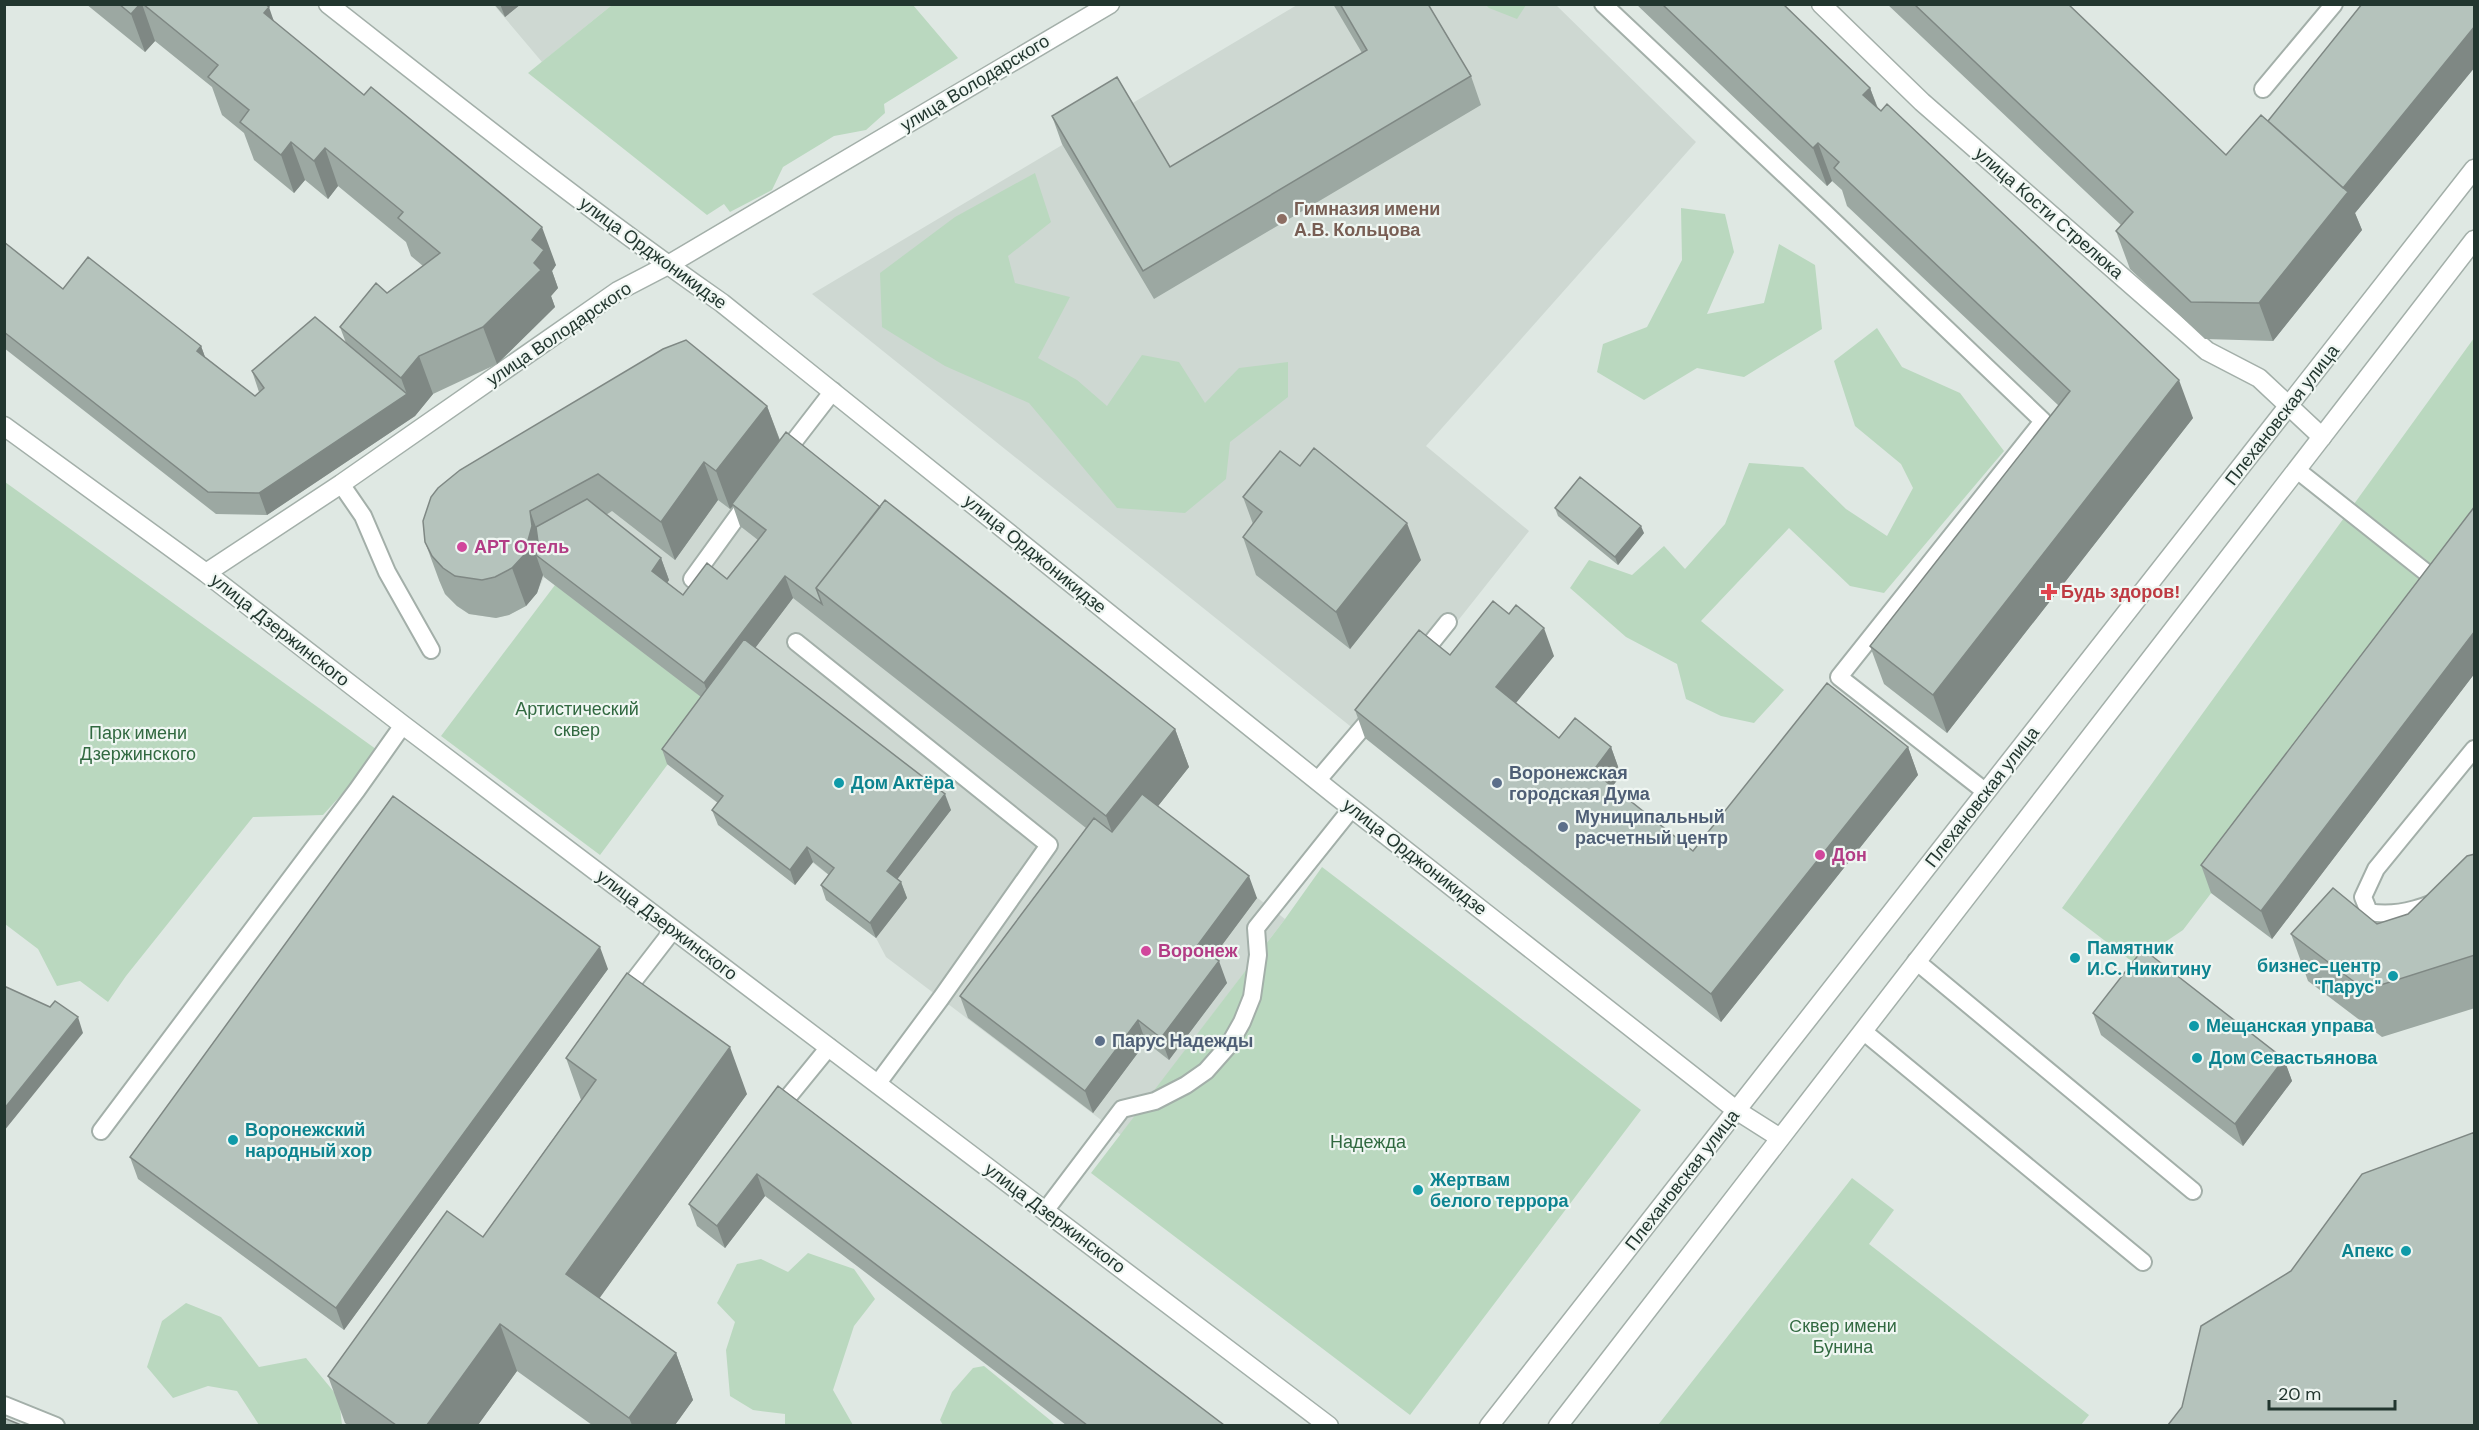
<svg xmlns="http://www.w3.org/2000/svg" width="2479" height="1430" font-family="'DM Sans',sans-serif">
  <rect width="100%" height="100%" fill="#dfe8e3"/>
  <!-- built -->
  <path fill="#ced8d2" d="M494,5h118l-70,57z
    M1297,5h259l140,137 -270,304 103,85 -164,207 -553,-444z
    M677,387l512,380 -39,49 135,103 -164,216 -235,-178 -10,-19 -50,-38 13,-17 -26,-20 -18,22 -67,-74 -61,-47 44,-59 -167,-128 -7,16 -11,13 -17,9 -13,3 -27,-4 -12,-8 -12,-12 -6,-14z"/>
  <!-- green -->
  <path fill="#bad8bf" d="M612,5h301l45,53 -74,46 1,9 -19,17 -32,6 -51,31 -11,23 -42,22 -6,-8 -17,11 -179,-142z
    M1486,5h40l-9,14 -28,-11z
    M1035,173l16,49 -43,34 7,27 55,14 -32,61 39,22 30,26 35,-51 37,7 26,41 34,-35 49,-6v35l-58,45 -4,37 -41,34 -68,-5 -88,-105 -84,-37 -63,-39 -2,-54 75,-56z
    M1681,208l44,6 9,38 -27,62 57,-11 15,-59 36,21 7,64 -78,48 -47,-9 -53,32 -47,-28 6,-28 44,-17 35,-67z
    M1877,328l25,39 58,26 44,58 -120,142 -34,-7 -61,-58 -88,93 83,69 -30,33 -33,-7 -35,-17 -9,-35 -51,-27 -56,-49 19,-28 43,15 32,-29 21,23 40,-45 24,-61 54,4 43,42 41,27 26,-48 -12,-24 -46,-38 -21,-65z
    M2474,338v210l-291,382 -49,33 -72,-55z
    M5,482l375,270 -57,63 -70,2 -127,159 -18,26 -28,-21 -23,5 -19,-37 -33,-25z
    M555,585l157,120 -112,150 -159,-119z
    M1322,867l319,243 -231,305 -319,-242 194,-254z
    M1852,1178l42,32 -25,34 220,171 -8,10h-423z
    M808,1253l46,16 21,30 -21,27 -21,64 20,35h-68v-11l-32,-4 -23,-14 -4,-46 9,-28 -18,-19 20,-39 24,-5 27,13z
    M186,1303l35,14 38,50 47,-9 33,40 3,27h-83l-22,-34 -29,-5 -35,12 -26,-31 15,-46z
    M984,1366l66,54 5,5h-112l-3,-5 12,-28 21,-24z"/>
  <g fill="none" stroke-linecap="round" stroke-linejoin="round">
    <defs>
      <path id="service" d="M1603,4l219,206 221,211 -204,256 147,115
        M2263,89l71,-85
        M782,457l51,-66
        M2297,470l145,115
        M341,484l22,32 24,56 44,78
        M692,579l58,-80
        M796,642l253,203 -108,153 -63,85
        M1419,658l29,-36
        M2474,749l-98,120 -13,28 6,15c37,7 71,-12 105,-26
        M1317,781l58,-68
        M1916,961l277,230
        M632,983l41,-53
        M1863,1031l280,231
        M789,1096l40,-49
        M101,1131l256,-341 46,-65
        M1045,1211l77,-102 33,-8 31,-16 20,-14 23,-26 13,-23 10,-25 6,-42 -2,-27 96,-120
        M4,1405l52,21"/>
      <path id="minor" d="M1821,4l101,98 285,249 52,27 63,59
        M4,426l202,147 197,152 926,701
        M206,573l135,-89 277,-193 50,-26 442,-261"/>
      <path id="tertiary" d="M328,4c130,102 259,205 394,299l613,492 401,315 44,28
        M1489,1426l985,-1257
        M1558,1426l916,-1186"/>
    </defs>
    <!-- service casing -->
    <use href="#service" stroke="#a3afa9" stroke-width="20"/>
    <!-- minor casing -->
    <use href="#minor" stroke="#a3afa9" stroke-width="21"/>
    <!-- tertiary casing -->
    <use href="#tertiary" stroke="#a3afa9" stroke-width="21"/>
    <!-- service -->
    <use href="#service" stroke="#fff" stroke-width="16"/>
    <!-- minor -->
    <use href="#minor" stroke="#fff" stroke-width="18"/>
    <!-- tertiary -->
    <use href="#tertiary" stroke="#fff" stroke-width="18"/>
  </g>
  <!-- wall -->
  <path fill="#9ca8a2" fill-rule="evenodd" d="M86,4h179l9,17 282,244 -4,6 6,17 -7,8 4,11 -58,57 -64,30 -18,22 -148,99 -51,-1 -212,-166v-106l59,47 138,57 4,11 50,39 4,-4 -7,-21 94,-28 -6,-16 47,-34 36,-27 -12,-10 -5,-14 -68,-56 -10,13 -23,-19 -11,13 -40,-33 -10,-27 -22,-18 -10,-28 -57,-46 -10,11z
    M494,4h27l-16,13z
    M1333,4h95l43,72 10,29 -327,194 -92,-155 -10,-28 118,51 192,-114z
    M1636,4h147l87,84 8,20 315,310 -246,315 -63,-49 -14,-38 189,-240 -212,-200 -5,-16 -10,-9 -5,5z
    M1887,4h181l158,151 42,-34 207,-117v63l-120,146 7,17 -89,111 -68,-2 -75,-70 -14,-38 5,-6z
    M767,406l13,34 100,67 295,222 14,38 -31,39 99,92 -44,59 14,26 -58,77 -23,-18 -53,71 -125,-95 -8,-22 126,-168 -293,-230 -38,50 196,162 -54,69 4,3 6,16 -31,40 -50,-38 -5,-15 8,-10 -16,-13 -18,23 -77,-60 -6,-15 6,-7 -51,-39 -5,-15 39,-52 -157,-120 -1,-2 -6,18 -11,13 -17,9 -13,3 -27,-4 -12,-8 -12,-12 -6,-14 -14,-38zM718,500l12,9 3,-3 7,20 18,14 -31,39 -44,16 -16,-12 2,-3 -8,-22 -55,-43 6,-4 63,49z
    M1243,497l178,63 -71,89 -94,-74 -13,-38 10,-13z
    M2475,506v167l-203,266 -61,-46 -10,-28z
    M1555,508l89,25 -26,32 -60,-49z
    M1450,655l104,1 -38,47 43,35 52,9 10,28 -9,12 81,64 215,-104 10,28 -197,247 -356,-284 -10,-28z
    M2475,854v154l-93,29 -74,-56 -17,-47 86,-10 31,-10z
    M608,969l-264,361 -206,-151 -8,-22z
    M2093,1013l191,46 8,22 -49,65 -142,-111z
    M566,1058l181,36 -148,204 77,55 17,47 -18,25h-83l-75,-54 -39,54h-130l-3,-2 -17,-47 155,-139 98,-137z
    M778,1086l446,339h-158l-301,-229 -40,52 -28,-22 -8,-22z"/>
  <!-- shaded-wall -->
  <path fill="#7f8884" d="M140,4h2l13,37 -10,11 -14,-38z
    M500,4h21l-16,13z
    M269,7l13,38 -18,-32z
    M2475,26v41l-120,146 7,17 -89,111 -14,-38 81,-112z
    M1870,88l14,38 -21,-31z
    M291,142l14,38 -11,13 -13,-38z
    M1818,143l14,38 -5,5 -14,-38z
    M325,148l13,38 -10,13 -14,-38z
    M542,227l14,38 -4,6 6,17 -7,8 4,11 -58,57 -14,-37 51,-64 -2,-23z
    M201,346l8,22 -12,-17z
    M419,356l14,38 -18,22 -14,-38z
    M2179,380l14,38 -246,315 -14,-38z
    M407,394l8,22 -148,99 -8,-22z
    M767,406l14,38 -49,60 1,2 -3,3 -14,-38z
    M704,462l14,38 -43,60 -14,-38z
    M530,511l14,38 2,15v-2l-10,-7 7,20 -6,18 -11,13 -14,-38z
    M1407,523l14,37 -71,89 -14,-37z
    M1641,526l3,7 -26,32 -3,-8z
    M661,558l8,22 -9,13 -8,-22z
    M785,576l8,22 -81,107 -8,-22z
    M1544,628l10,28 -48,59 -10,-28z
    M2475,631v42l-203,266 -11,-28z
    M1175,729l14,38 -69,87 -14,-38z
    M1611,747l10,28 -18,24 -10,-28z
    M1908,747l10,28 -197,247 -10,-28z
    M945,794l6,16 -59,76 -5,-15z
    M807,847l6,15 -18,23 -5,-15z
    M1249,876l8,22 -52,70 -8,-22z
    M901,882l6,16 -31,40 -6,-15z
    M600,947l8,22 -264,361 -8,-22z
    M1219,961l8,22 -58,77 -8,-22z
    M78,1017l5,16 -79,98v-22z
    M1138,1020l8,22 -53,71 -8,-22z
    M730,1047l17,47 -164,227 -17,-47z
    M2284,1059l8,22 -49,65 -8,-22z
    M757,1174l8,22 -40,52 -8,-22z
    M500,1324l17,47 -39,54h-51z
    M676,1353l17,47 -18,25h-43l-3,-7z"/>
  <!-- building -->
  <path fill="#b5c3bc" stroke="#7f8884" stroke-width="1.5" d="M119,4h21l-9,10z
    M143,4h122l4,3 -5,6 100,82 7,-8 171,140 -10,13 12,10 -10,13 7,7 -58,57 -64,29 -18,22 -61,-51 36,-44 11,10 53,-40 -42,-35 5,-6 -78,-64 -11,13 -23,-19 -10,13 -41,-33 9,-12 -41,-33 10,-12z
    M1340,4h88l43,72 -328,195 -91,-155 65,-39 53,90 197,-117z
    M1662,4h121l87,84 -7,7 18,16 6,-7 292,276 -246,315 -63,-49 200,-255 -236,-223 5,-6 -21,-19 -5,5z
    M1914,4h154l158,151 35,-40 87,77 -89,111 -68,-1 -75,-71 17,-19z
    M2362,4h113v22l-132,162 -75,-67z
    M4,242l59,47 25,-32 113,89 -4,5 58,45 9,-8 -12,-17 63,-54 92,77 -148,99 -51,-1 -204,-160z
    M686,340l81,66 -51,65 -12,-9 -43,60 -63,-48 -68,37 2,15 -8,29 -12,13 -17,9 -13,3 -27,-4 -12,-8 -11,-12 -7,-14 -2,-21 8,-24 7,-9 22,-18 203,-121z
    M786,432l94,75 -64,81 6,16 -37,-28 -81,107 -168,-128 2,-13 -2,-15 51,-28 74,59 -9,13 31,24 24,-32 20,16 39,-49 -34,-26z
    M1314,448l93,75 -71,89 -93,-75 19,-25 -19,-15 37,-46 20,15z
    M1580,477l61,49 -26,31 -60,-49z
    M885,500l290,229 -69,87 -290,-228z
    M2475,506v125l-214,280 -60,-46z
    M1493,601l16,13 7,-9 28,23 -48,59 63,51 16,-20 36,29 -18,24 100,80 134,-168 81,64 -197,247 -356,-284 64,-80 31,25z
    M744,639l201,155 -58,77 14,11 -31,41 -49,-38 13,-17 -27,-21 -17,23 -78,-60 11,-14 -61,-47z
    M1142,794l107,82 -52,70 22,15 -58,77 -23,-18 -53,71 -125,-95 134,-178 18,14z
    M393,796l207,151 -264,361 -206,-151z
    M2475,854v101l-110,35 -74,-56 42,-46 44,36 31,-10 59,-58z
    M2143,949l141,110 -49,65 -142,-111z
    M627,973l103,74 -164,227 110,79 -47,65 -129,-94 -73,101h-31l-68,-49 119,-165 36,26 113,-157 -30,-22z
    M4,986l46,21 5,-6 23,16 -74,92z
    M778,1086l446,339h-137l-330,-251 -40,52 -28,-22z
    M2475,1132v293h-307l14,-18 19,-81 90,-55 71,-97z
    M4,1418l17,7h-17z"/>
  <!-- markers -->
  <circle fill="#8d6e63" stroke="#eff6f2" stroke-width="2" cx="1282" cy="219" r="6"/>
  <g fill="#d1479c" stroke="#eff6f2" stroke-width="2">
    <circle cx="462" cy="547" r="6"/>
    <circle cx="1820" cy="855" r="6"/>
    <circle cx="1146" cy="951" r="6"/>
  </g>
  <path fill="#e0444e" stroke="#eff6f2" stroke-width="2" d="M2046 583h6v6h6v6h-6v6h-6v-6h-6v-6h6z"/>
  <g fill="#0f9aa8" stroke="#eff6f2" stroke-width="2">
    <circle cx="839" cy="783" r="6"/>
    <circle cx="2075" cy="958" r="6"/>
    <circle cx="2393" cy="976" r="6"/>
    <circle cx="2194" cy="1026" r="6"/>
    <circle cx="2197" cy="1058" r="6"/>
    <circle cx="233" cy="1140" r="6"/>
    <circle cx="1418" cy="1190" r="6"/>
    <circle cx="2406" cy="1251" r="6"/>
  </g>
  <g fill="#5c6f8a" stroke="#eff6f2" stroke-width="2">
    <circle cx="1497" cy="783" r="6"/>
    <circle cx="1563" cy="827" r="6"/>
    <circle cx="1100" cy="1041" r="6"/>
  </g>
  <g text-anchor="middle" stroke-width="4.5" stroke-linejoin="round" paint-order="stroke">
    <!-- street labels -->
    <g font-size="18" fill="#22362f" stroke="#eff6f2">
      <text transform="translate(975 83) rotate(-31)" y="6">улица Володарского</text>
      <text transform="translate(2049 213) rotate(41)" y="6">улица Кости Стрелюка</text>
      <text transform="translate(653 253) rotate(36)" y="6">улица Орджоникидзе</text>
      <text transform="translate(559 334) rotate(-34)" y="6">улица Володарского</text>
      <text transform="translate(2282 415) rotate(-52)" y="6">Плехановская улица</text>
      <text transform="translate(1035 554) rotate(39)" y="6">улица Орджоникидзе</text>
      <text transform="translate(280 630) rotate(38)" y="6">улица Дзержинского</text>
      <text transform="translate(1982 797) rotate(-52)" y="6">Плехановская улица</text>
      <text transform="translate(1415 857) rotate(38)" y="6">улица Орджоникидзе</text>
      <text transform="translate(667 925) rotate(37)" y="6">улица Дзержинского</text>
      <text transform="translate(1682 1180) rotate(-52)" y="6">Плехановская улица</text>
      <text transform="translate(1055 1218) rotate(37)" y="6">улица Дзержинского</text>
    </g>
    <!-- education labels -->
    <g font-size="18" font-weight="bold" fill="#785e54" stroke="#eff6f2" text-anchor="start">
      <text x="1294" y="215">Гимназия имени<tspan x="1294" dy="21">А.В. Кольцова</tspan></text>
    </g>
    <!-- hotel labels -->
    <g font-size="18" font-weight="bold" fill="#b23c85" stroke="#eff6f2" text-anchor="start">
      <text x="474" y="553">АРТ Отель</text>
      <text x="1832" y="861">Дон</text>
      <text x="1158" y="957">Воронеж</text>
    </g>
    <!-- health labels -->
    <g font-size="18" font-weight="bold" fill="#be3a42" stroke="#eff6f2" text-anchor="start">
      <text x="2061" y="598">Будь здоров!</text>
    </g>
    <!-- park labels -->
    <g font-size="18" fill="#316940" stroke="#eff6f2">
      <text x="577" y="715">Артистический<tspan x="577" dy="21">сквер</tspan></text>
      <text x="138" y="739">Парк имени<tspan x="138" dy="21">Дзержинского</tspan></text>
      <text x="1368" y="1148">Надежда</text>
      <text x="1843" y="1332">Cквер имени<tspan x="1843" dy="21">Бунина</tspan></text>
    </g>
    <!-- service labels -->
    <g font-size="18" font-weight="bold" fill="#4e5e75" stroke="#eff6f2" text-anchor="start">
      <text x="1509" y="779">Воронежская<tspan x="1509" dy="21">городская Дума</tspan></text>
      <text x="1575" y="823">Муниципальный<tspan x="1575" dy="21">расчетный центр</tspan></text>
      <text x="1112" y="1047">Парус Надежды</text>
    </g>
    <!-- culture labels -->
    <g font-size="18" font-weight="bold" fill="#0d838f" stroke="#eff6f2" text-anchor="start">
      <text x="851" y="789">Дом Актёра</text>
      <text x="2087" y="954">Памятник<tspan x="2087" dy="21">И.С. Никитину</tspan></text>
      <text x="2381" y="972" text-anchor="end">бизнес-центр<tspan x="2381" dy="21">"Парус"</tspan></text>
      <text x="2206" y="1032">Мещанская управа</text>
      <text x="2209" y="1064">Дом Севастьянова</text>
      <text x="245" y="1136">Воронежский<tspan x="245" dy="21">народный хор</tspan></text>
      <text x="1430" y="1186">Жертвам<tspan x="1430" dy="21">белого террора</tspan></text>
      <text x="2394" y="1257" text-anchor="end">Апекс</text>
    </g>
  </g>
  <!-- border -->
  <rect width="2479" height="1430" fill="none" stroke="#22362f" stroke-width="12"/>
  <!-- scale -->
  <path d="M2269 1400v9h126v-9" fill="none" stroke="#22362f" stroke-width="3"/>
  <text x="2278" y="1400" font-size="18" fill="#22362f" stroke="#eff6f2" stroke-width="4.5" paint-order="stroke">20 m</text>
</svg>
